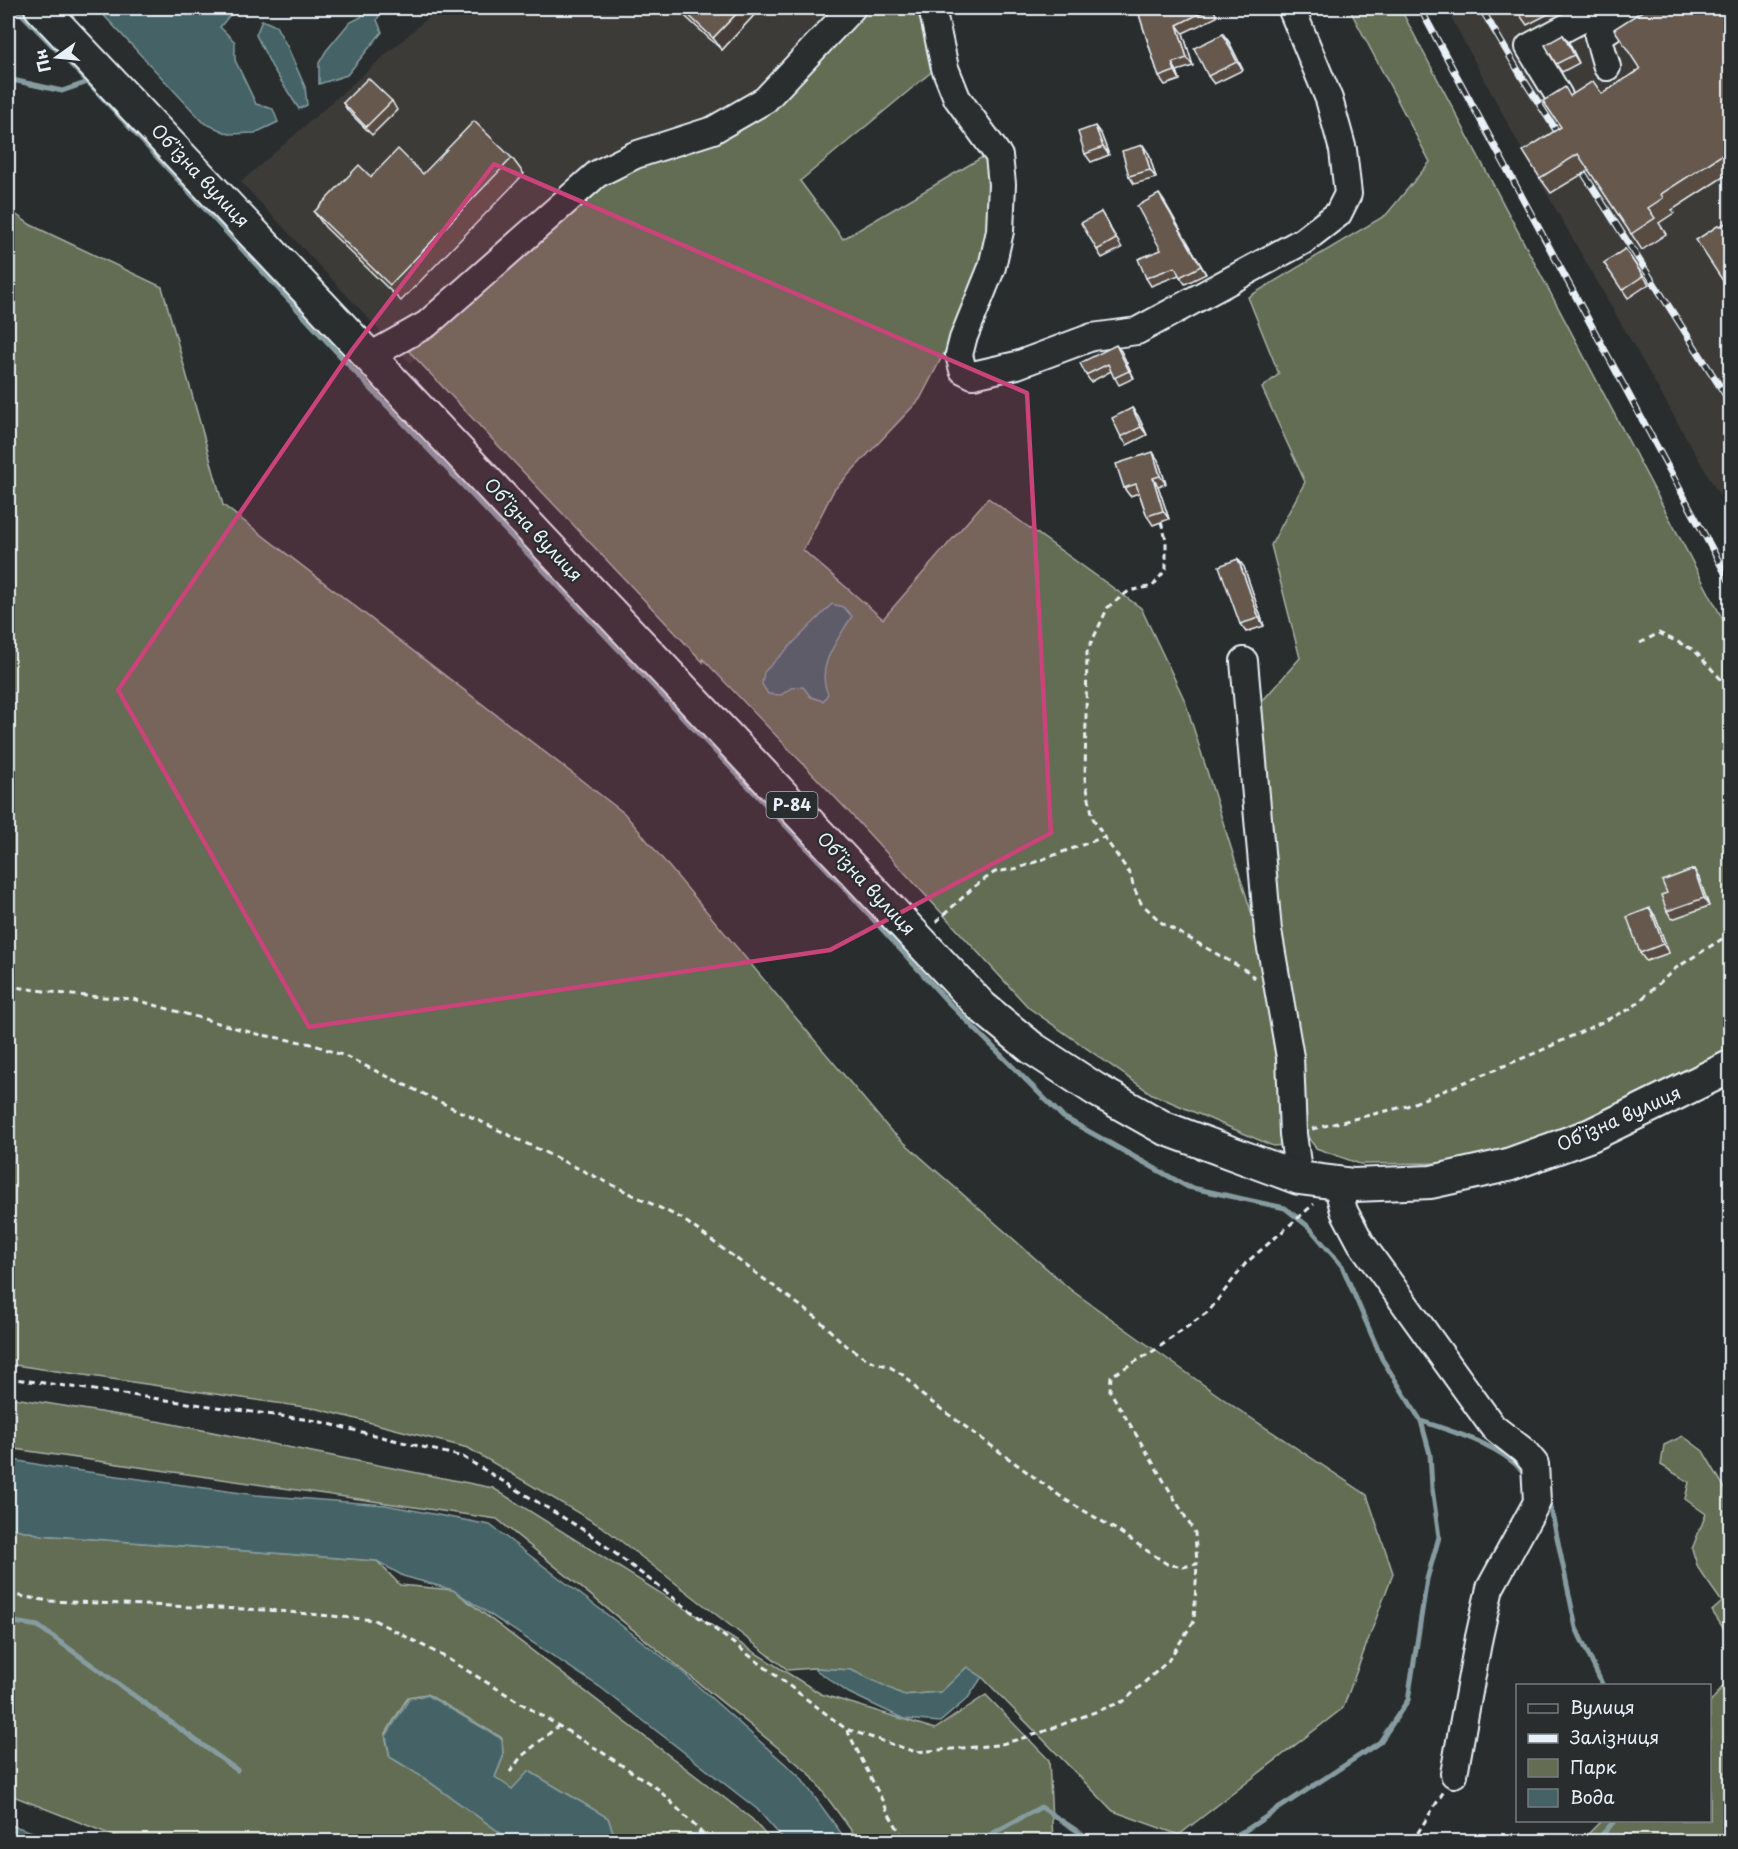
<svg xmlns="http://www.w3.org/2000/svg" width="1738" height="1849" font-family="'Playpen Sans',sans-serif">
  <rect width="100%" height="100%" fill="#2a2d2e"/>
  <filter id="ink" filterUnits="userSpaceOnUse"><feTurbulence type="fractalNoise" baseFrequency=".0167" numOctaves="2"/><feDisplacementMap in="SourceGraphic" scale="12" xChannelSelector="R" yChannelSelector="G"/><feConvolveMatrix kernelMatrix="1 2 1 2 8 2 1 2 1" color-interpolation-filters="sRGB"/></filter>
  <g filter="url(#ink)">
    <!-- built -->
    <path fill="#3c3a38" d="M439,8h397l-82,92 -344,263 -169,-181z
      M1446,8h284v506l-207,-362z"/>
    <!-- green -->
    <path fill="#646d53" stroke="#a6afa6" stroke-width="1.5" d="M866,8h59l10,61 -135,112 43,58 143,-84 10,40 -28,112 -48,92 -86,91 -31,60 80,69 105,-121 153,110 44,93 70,223 24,157 5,64 -11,1 -121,-52 -123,-86 -180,-196 -146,-153v3l-296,-313 193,-168 174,-76z
      M1349,8h51l330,625v415l-184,90 -102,25 -84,1 -44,-16 -12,-16 -31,-241 -15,-185 42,-48 -29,-113 34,-63 -43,-94 17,-14 -31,-77 138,-82 44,-53z
      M8,209l23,16 131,62 61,218 401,308 266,317 181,160 165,118 131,87 26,78 -50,135 -164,127 -66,-24 -131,-134 -15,-10 -26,25 -38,3 -52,-25 -38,-2 -25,2 -184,-142 -136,-80 -150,-39 -310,-45z
      M8,1397l154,25 331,66 328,206 114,35 51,-34 63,65 4,81h-194l-50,-68 -312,-254 -489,-71z
      M1683,1436l20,15 27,46v135l-7,-4 -11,-17 10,-9 -24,-34 -6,-19 14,-35 -21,-15 4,-17 -28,-17 3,-20z
      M8,1527l34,8 335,26 23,24 53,5 299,229 19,22h-155l-8,-23 -79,-47 -17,19 -17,-13 8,-20 -1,-19 -75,-44 -19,3 -23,38 5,22 31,19 91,65h-385l-119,-47z
      M1730,1677v164h-149l20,-20 109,-1v-117z"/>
    <!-- water -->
    <path fill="#456366" stroke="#869ca0" stroke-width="1.5" d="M97,8h146l-14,8 -9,11 15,15v18l21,44 17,5 5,13 -23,11 -26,1 -25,-11z
      M365,8h18l-6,12 5,12 -35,43 -28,9v-21l7,-12 23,-28 12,-6z
      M262,20l14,6 12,22 17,39 2,18 -8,4 -27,-42 -16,-32z
      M832,604l11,3 9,9c-14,24 -37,50 -24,78l-5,7 -12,-4 -8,-10 -12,1 -10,7 -13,-1 -6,-10 2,-12z
      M8,1459l44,8 204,28 130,10 104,20 191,146 119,106 47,64h-62l-28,-32 -157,-122 -147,-97 -50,-14 -26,-15 -335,-26 -34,-8z
      M967,1667l15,10 -14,21 -28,24 -36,-3 -55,-26 -36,-25 38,2 53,25 37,-3z
      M427,1695l75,44 1,18 -8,20 17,12 17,-18 79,47 8,23h-104l-91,-65 -31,-19 -4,-21 23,-37z
      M8,1824l51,17h-51z"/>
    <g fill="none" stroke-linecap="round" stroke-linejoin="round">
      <!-- stream -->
      <path stroke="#869ca0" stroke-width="5" d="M16,8l72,74 269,292 488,514 102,113 116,116 125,70 97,21 24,19 33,39 40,93 39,62
        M8,79l54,12 26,-9
        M1549,1499l27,129 27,58
        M8,1621l30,5 199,144
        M977,1842l64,-35 53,35
        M1222,1842l24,-12 134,-88 28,-42 19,-121 12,-42 -7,-49 -2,-34 -9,-33c35,12 76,23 102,50
        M1596,1842l19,-22"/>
      <defs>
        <path id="minor" d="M932,8l13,60 12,30 42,58 3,28 -2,47 -8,36 -29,72 -4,16 4,15 10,5 44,-10 75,-28 45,-6 166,-90 35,-27 10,-20 -5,-44 -14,-51 -37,-89
          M1607,67l-9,-31 38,-24
          M1559,96l-30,-49 74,-39
          M370,356l57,-32 170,-150 38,-19 78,-25 52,-30 87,-92
          M1244,661l24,270 22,126 3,77 6,44
          M1337,1184l7,27 17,32 132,184 31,24 11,13 2,38 -47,86 -11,49 -25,137"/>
        <path id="major" d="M41,8l941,999 50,41 63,41 69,39 135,50 55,7 77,-3 77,-17 83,-30 139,-68"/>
      </defs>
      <!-- minor casing -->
      <use href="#minor" stroke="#e8f1f8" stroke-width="30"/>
      <!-- major casing -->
      <use href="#major" stroke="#e8f1f8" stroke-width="36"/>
      <!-- path -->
      <path stroke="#e8f1f8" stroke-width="3" stroke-dasharray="6 4.5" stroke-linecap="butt" d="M1161,522l5,17v30l-13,17 -24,5 -21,16 -21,45 -2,127 8,39 11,19 27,38 2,11 8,17 21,20 85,48 8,7
        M1640,643l19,-10 35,17 36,39
        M936,922l39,-36 20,-14 24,-4 85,-31
        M8,986l65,9 60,4 124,35 55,10 35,13 334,161 136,100 27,26 24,16 22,7 16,10 16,18 142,104 51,30 52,35 16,3 14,-3 -2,-31 -85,-142 1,-15 44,-26 54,-39 37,-48 68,-59
        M1312,1129l95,-23 133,-55 92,-43 44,-40 54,-34
        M8,1378l309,43 146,36 124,75 259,197 70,23 82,-7 39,-11 87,-33 44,-40 26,-40 3,-57
        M8,1594l41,7 218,9 107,10 69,36 154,93 61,40 53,53
        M847,1730l43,86 16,26
        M510,1772l11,-15 37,-31
        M679,1842l22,-10
        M1412,1842l32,-51"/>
      <!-- minor -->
      <use href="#minor" stroke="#2a2d2e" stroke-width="26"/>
      <!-- major -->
      <use href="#major" stroke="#2a2d2e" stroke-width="32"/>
      <defs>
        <path id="rail" d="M1420,8l310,574
          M1481,8l41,69 208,325"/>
      </defs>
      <!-- rail casing -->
      <use href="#rail" stroke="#e8f1f8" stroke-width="7"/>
      <!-- rail -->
      <use href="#rail" stroke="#2a2d2e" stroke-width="4.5" stroke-dasharray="14" stroke-linecap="butt"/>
    </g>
    <!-- wall -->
    <path fill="#584c43" stroke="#e8f1f8" stroke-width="1.5" d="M676,8h78l3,4 -35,38z
      M1137,8h76l4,9 -34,16 10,33 -16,5 3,9 -15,5 -6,-8z
      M1515,8h45l-33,17z
      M1731,8v164l-59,38 2,3 -15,10 7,11 -24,16 -53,-80 -38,23 -11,-15 21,-51 41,-33z
      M1223,34l6,8 14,28 -29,14 -6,-8z
      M1563,35l6,8 10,20 -17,9 -6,-8z
      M392,101l5,9 -25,25 -24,-24 -5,-8z
      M1101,134l8,21 -18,7 -6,-8z
      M1149,154l7,24 -22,6 -5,-8z
      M512,158l12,16 -123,127 -76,-74 -11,-15 57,-35 52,-3z
      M1159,194l47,80 -21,10 -6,-9 -28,11 -5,-8 15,-28z
      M1101,212l21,36 -20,10 -5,-8z
      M1625,249l24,35 -21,14 -24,-35z
      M1121,351l13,27 -15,7 -8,-14 -20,11 -5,-7z
      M1132,408l6,8 9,19 -20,10 -6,-8z
      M1158,460l8,24 -8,2 11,33 -16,6 -6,-9 -8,-23 -9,3 -6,-8z
      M1238,559l6,8 20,59 -18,6 -6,-8z
      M1699,878l10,28 -37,13 -5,-8z
      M1655,916l14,37 -23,8 -6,-8z"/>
    <!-- shaded-wall -->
    <path fill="#473e37" stroke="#e8f1f8" stroke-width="1.5" d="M742,8h12l3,4 -35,38 -9,-12z
      M1177,25l6,8 10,33 -6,-8z
      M1223,34l6,8 14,28 -6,-8z
      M1563,35l6,8 10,20 -5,-8z
      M1172,63l5,8 3,9 -5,-9z
      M1095,126l6,8 8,21 -6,-8z
      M1143,145l6,9 7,24 -6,-8z
      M1159,194l5,7 42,73 -5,-8z
      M1116,345l5,6 13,27 -5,-7z
      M1132,408l6,8 9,19 -6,-8z
      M1153,452l5,8 8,24 -6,-8z
      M1153,478l5,8 11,33 -6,-8z
      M1238,559l6,8 20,59 -5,-8z
      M1694,869l5,9 10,28 -5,-8z
      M1650,908l5,8 14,37 -6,-9z"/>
    <!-- building -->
    <path fill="#66584e" stroke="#e8f1f8" stroke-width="1.5" d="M681,8h61l-29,30z
      M1137,8h74l-34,17 10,33 -15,5 3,8 -16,6z
      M1647,8h84v141l-70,45 2,4 -15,10 7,10 -24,16 -53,-80 -38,24 -17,-27 38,-24 -18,-26 22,-14 5,9 23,-15 9,13 38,-25 -26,-40z
      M1223,34l14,28 -29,14 -14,-28z
      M1563,35l11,20 -18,9 -11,-19z
      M368,78l24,23 -26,26 -23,-24z
      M474,121l38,37 -122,127 -76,-73 45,-47 12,12 27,-28 25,25z
      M1095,126l8,21 -18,7 -7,-22z
      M1143,145l7,25 -21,6 -7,-25z
      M1159,194l42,72 -21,11 -5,-10 -29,11 -8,-19 23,-9 -24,-44z
      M1101,212l15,27 -19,11 -16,-27z
      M1731,220v73l-35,-53 23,-15 1,1z
      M1625,249l18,27 -21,14 -18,-27z
      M1116,345l13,26 -15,7 -6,-14 -22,11 -6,-12z
      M1132,408l9,19 -20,10 -9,-19z
      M1153,452l7,24 -7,2 10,33 -16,5 -11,-32 -12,4 -8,-24z
      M1238,559l21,59 -19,6 -21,-58z
      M1694,869l10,29 -37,13 -6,-16 6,-2 -5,-12z
      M1650,908l13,36 -23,9 -13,-36z"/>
  </g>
  <!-- marked area -->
  <path fill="#ca437a" fill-opacity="0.2" stroke="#ca437a" stroke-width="4.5" stroke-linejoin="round" d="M494,164l533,229 24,440 -221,117 -521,77 -191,-337 234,-340z"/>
  <g text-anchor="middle" stroke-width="4.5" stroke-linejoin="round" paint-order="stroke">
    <!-- shield labels -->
    <rect fill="#2a2d2e" stroke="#afb6bb" stroke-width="1.5" x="766.5" y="792" width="51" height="26" rx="4.5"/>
    <g font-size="16" font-weight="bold" fill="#e8f1f8">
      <text x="792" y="811">Р-84</text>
    </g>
    <!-- street labels -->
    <g font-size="18" fill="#e8f1f8" stroke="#2a2d2e">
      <text transform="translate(200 176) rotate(47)" y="6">Обʼїзна вулиця</text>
      <text transform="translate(533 530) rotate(47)" y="6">Обʼїзна вулиця</text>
      <text transform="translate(866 884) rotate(47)" y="6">Обʼїзна вулиця</text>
      <text transform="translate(1619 1119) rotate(-24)" y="6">Обʼїзна вулиця</text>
    </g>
  </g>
  <!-- margin -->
  <rect width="1738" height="1849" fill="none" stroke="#2a2d2e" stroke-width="30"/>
  <rect x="15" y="15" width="1708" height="1819" fill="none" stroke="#e8f1f8" stroke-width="2" filter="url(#ink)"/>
  <!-- legend -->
  <rect x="1516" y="1684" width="195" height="138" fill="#2a2d2e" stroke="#767b7f" stroke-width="1.5"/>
  <rect x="1528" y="1704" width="30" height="9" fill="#2a2d2e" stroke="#767b7f" stroke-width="1.5"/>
  <text x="1570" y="1714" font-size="18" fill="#e8f1f8">Вулиця</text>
  <rect x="1528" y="1734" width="30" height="9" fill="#e8f1f8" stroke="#767b7f" stroke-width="1.5"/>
  <text x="1570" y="1744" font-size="18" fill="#e8f1f8">Залізниця</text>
  <rect x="1528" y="1759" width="30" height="18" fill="#646d53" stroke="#767b7f" stroke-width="1.5"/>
  <text x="1570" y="1774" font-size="18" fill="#e8f1f8">Парк</text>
  <rect x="1528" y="1789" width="30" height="18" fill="#456366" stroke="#767b7f" stroke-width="1.5"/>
  <text x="1570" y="1804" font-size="18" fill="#e8f1f8">Вода</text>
  <!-- north arrow -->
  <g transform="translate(57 57) rotate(255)" stroke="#2a2d2e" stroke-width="4.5" paint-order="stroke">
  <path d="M0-4.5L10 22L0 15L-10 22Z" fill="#e8f1f8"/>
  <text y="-9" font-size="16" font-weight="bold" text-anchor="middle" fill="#e8f1f8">Пн</text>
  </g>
</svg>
